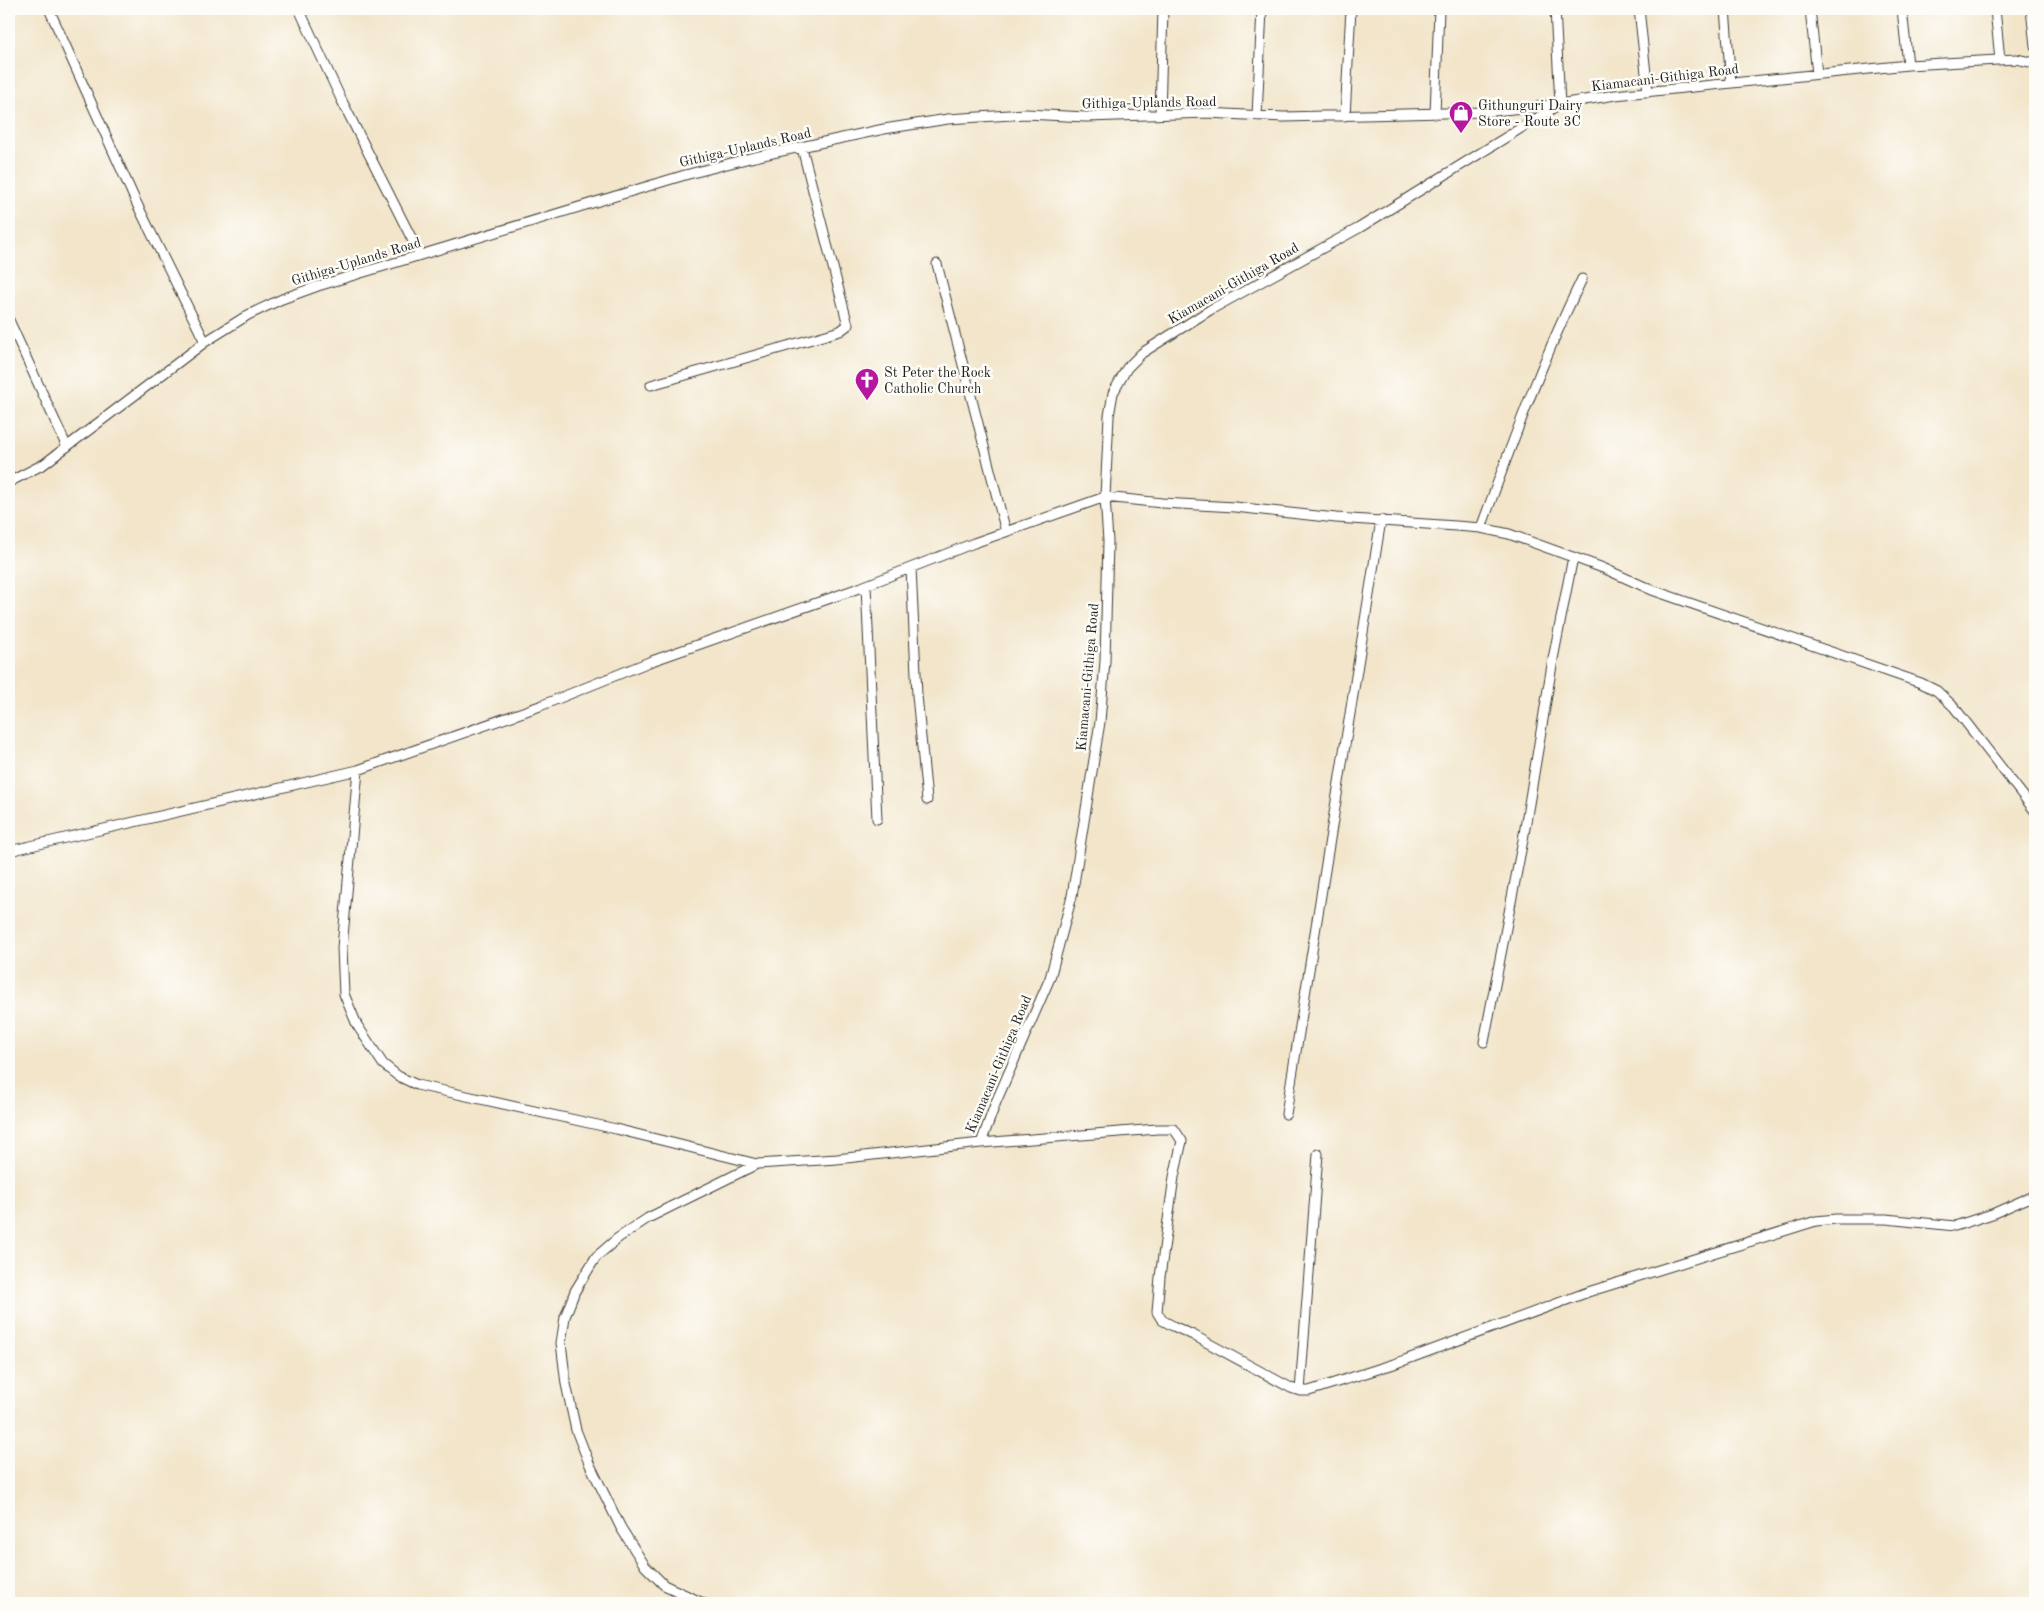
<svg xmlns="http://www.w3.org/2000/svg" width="2044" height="1612" font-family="'Old Standard TT',serif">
  <rect width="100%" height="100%" fill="#fdfcf7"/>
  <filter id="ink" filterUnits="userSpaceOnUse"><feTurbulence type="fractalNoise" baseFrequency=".02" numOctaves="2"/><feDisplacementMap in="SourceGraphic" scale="10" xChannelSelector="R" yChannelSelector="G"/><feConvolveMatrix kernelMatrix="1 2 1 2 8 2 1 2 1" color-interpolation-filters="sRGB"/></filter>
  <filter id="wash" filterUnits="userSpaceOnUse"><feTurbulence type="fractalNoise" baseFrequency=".0096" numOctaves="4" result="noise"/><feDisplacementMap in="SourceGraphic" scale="20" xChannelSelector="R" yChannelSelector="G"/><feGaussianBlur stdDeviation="1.12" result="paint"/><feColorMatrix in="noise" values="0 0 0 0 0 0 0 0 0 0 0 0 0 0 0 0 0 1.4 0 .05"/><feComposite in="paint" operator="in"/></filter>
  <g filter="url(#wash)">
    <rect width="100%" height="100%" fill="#f2e5ca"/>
  </g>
  <g filter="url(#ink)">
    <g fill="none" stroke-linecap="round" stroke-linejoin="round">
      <defs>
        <path id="minor" d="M49,9l87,193 69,140
          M299,9l42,90 79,156
          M1555,9l5,95
          M1639,9l9,83
          M1725,9l6,74
          M1810,9l7,65
          M1902,9l6,56
          M1995,9l5,51
          M2031,9l4,37
          M1160,114l3,-105
          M1435,114l4,-105
          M1257,116l5,-107
          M1345,116l6,-107
          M937,264l69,268
          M9,320l58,127
          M651,385l189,-54 8,-6 -46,-177
          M9,482l35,-18 161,-122 43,-27 34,-16 36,-13 367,-111 65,-17 134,-29 64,-10 78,-5 60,3 122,-4 76,4 200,-5 76,-8 55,-9 293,-30 108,-6 19,4
          M1481,528c31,-85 61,-168 101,-249
          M911,568l6,127 10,105
          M866,586l11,233
          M358,770l-16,178 2,46 13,31 26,39 15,12 19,9 199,44 141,35
          M9,851l349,-81 182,-64 109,-44 210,-74 115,-45 131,-46 57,6 73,4 101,11 120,8 25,2 28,6 94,34 49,22 269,93 16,8 17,16 81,104
          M1484,1042l39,-202 30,-181 20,-102
          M1286,1114l95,-594
          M981,1143l176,-14h17l8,12 -8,36 -14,100 -3,35 5,8 11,6 20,9 98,53 9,3h9l88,-28 191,-71 228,-71 20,-2h50l69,7 37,-12 43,-19
          M1300,1391l18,-237
          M703,1603l-39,-18 -19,-19 -24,-38 -32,-65 -13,-33 -10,-46 -5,-41 4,-26 10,-26 21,-34 22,-19 30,-20 109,-54 80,-5 144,-16 15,-41 54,-124 22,-82 28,-174 5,-61 3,-120 -3,-44 4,-81 4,-23 14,-25 15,-15 68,-43 149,-82 201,-124"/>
      </defs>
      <!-- minor casing -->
      <use href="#minor" stroke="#3c3a36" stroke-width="11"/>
      <!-- minor -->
      <use href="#minor" stroke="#fff" stroke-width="9"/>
    </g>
  </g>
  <!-- icons -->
  <defs>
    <symbol id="shop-pin" viewBox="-11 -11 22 30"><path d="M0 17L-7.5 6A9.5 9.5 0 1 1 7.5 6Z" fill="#b5179e" stroke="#fdfcf7"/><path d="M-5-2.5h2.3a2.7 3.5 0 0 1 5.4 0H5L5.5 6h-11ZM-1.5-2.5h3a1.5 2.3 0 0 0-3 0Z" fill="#fff"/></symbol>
    <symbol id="church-pin" viewBox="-11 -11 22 30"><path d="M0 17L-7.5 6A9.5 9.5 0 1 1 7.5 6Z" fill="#b5179e" stroke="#fdfcf7"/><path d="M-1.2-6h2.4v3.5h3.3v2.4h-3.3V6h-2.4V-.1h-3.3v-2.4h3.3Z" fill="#fff"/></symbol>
  </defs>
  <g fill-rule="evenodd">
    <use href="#shop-pin" x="1447" y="99" width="28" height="38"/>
    <use href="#church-pin" x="853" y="366" width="28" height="38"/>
  </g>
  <g text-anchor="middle" stroke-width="5" stroke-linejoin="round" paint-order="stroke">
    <!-- street labels -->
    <g font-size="14" fill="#1c1c1c" stroke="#fdfcf7">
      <text transform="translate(1665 77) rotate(-7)" y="5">Kiamacani-Githiga Road</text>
      <text transform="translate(1149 102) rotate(-1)" y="5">Githiga-Uplands Road</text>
      <text transform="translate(745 147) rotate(-13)" y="5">Githiga-Uplands Road</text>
      <text transform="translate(356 261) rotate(-17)" y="5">Githiga-Uplands Road</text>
      <text transform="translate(1233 283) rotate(-30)" y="5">Kiamacani-Githiga Road</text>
      <text transform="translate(1087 677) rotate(-85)" y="5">Kiamacani-Githiga Road</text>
      <text transform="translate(998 1064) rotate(-67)" y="5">Kiamacani-Githiga Road</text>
    </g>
    <!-- poi labels -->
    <g font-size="14" fill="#1c1c1c" stroke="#fdfcf7" text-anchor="start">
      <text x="1478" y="110">Githunguri Dairy<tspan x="1478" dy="16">Store - Route 3C</tspan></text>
      <text x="884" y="377">St Peter the Rock<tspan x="884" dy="16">Catholic Church</tspan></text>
    </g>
  </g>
  <!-- margin -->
  <rect width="2044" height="1612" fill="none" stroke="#fdfcf7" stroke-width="30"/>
</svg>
